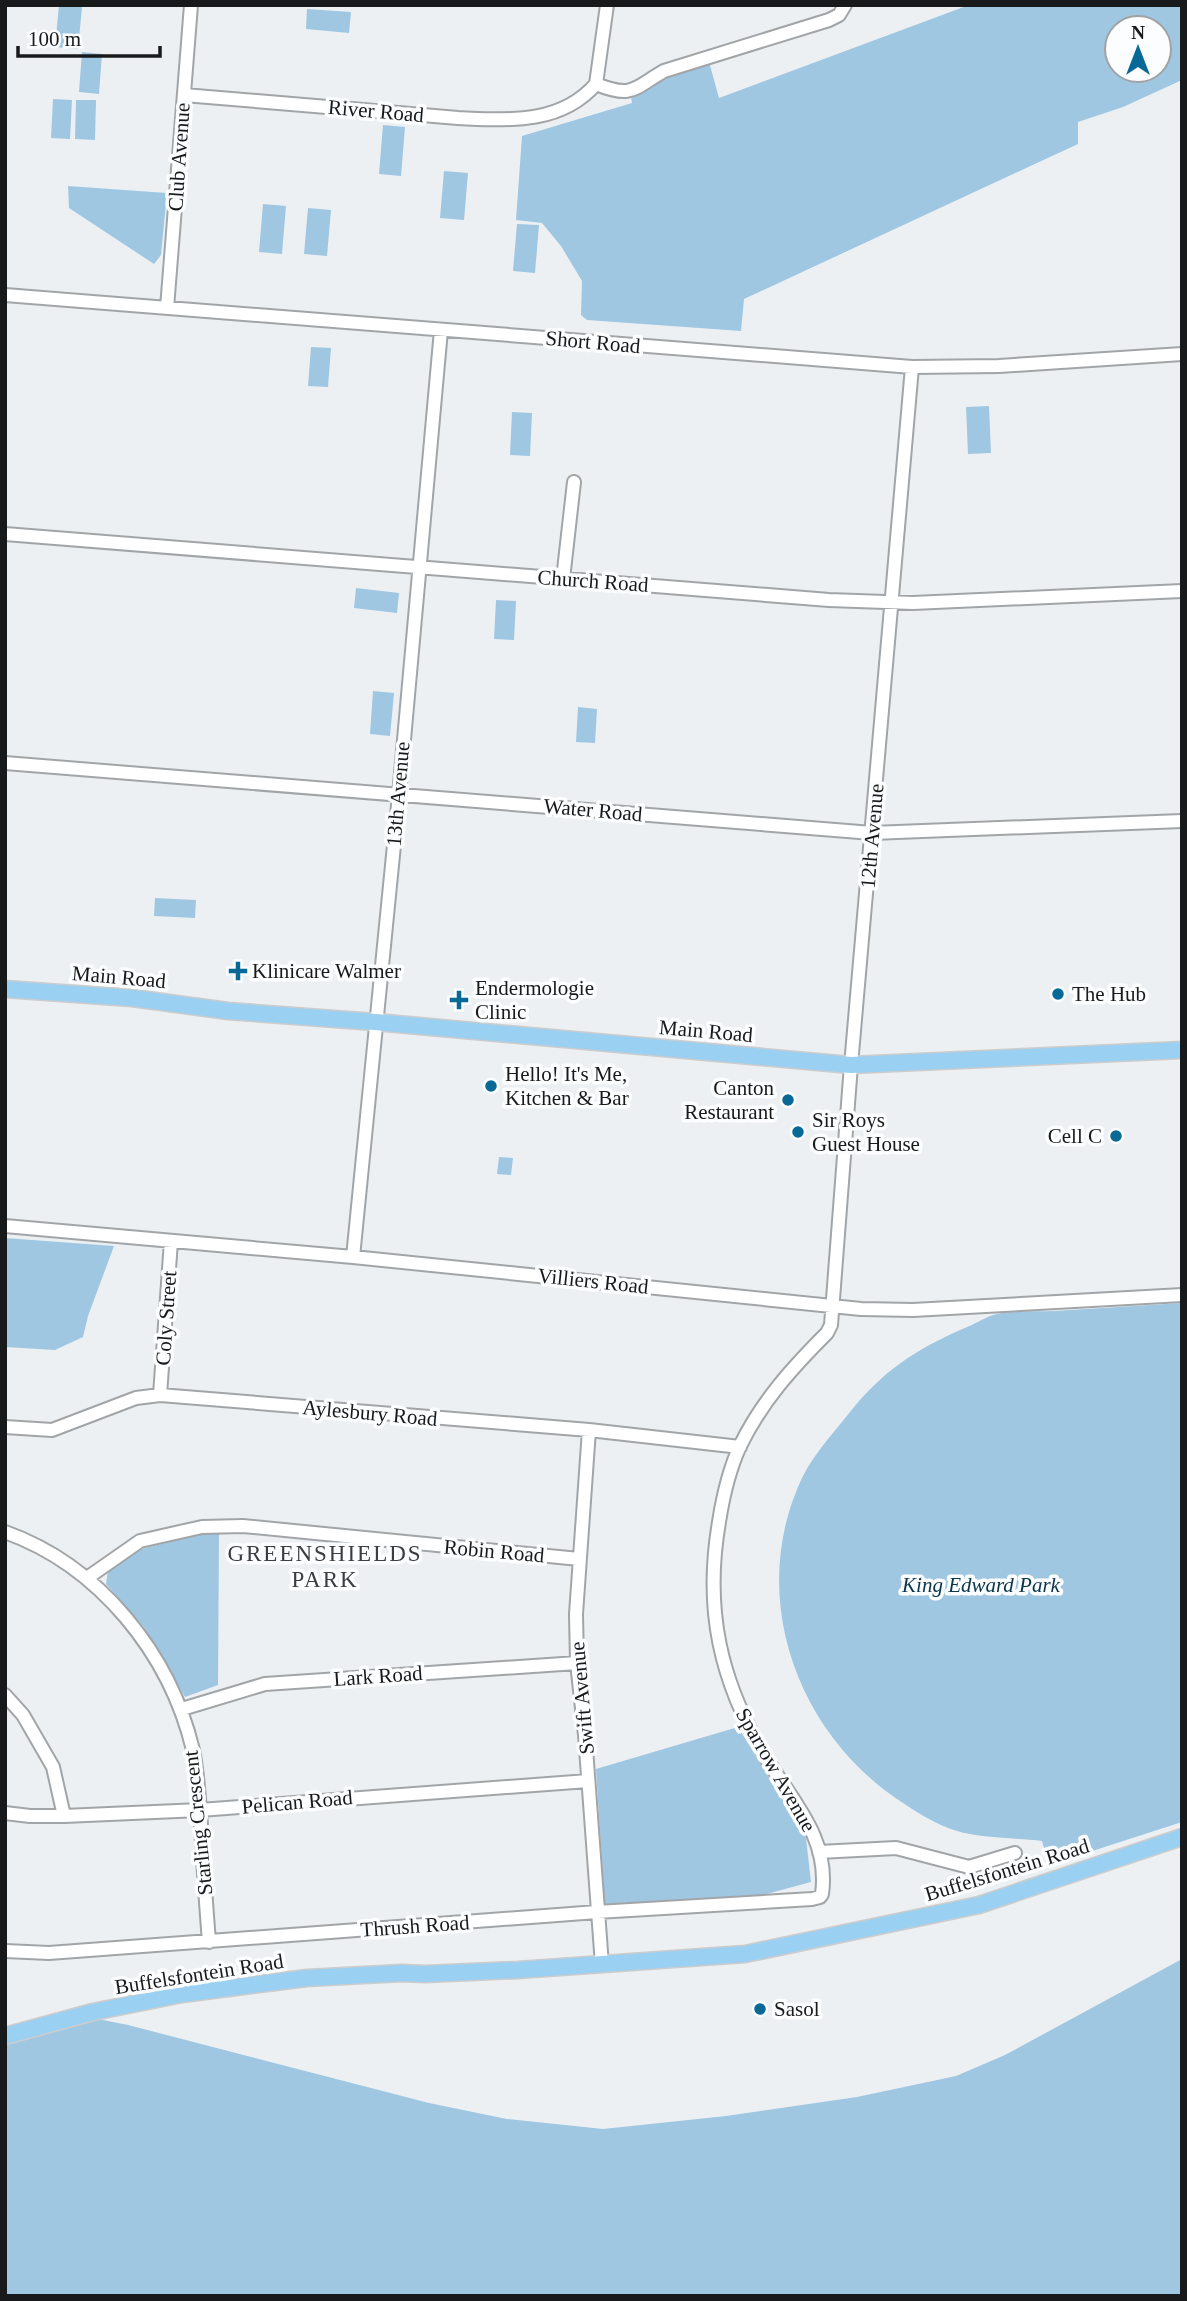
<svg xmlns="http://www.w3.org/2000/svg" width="1187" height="2301" font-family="'Times New Roman',serif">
  <rect width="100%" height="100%" fill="#ecf0f3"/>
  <!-- green -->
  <path fill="#9fc7e2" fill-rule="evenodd" d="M59,5l23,2 -4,42 -23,-2z
    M969,5h213v75l-59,27 -45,15v22l-334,155 -3,32 -154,-11 -6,-5 1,-34 -21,-35 -19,-23 -26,-3 6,-84 110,-33 -2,-12 78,-33 11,40zM1117,28h42v42h-42z
    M307,9l44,3 -2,21 -43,-4z
    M82,52l20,2 -3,40 -20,-2z
    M53,99l19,1 -2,39 -19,-1z
    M76,100h20l-1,40 -20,-1z
    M383,125l22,2 -4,49 -22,-2z
    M444,171l24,2 -4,47 -24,-2z
    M68,186l99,7 -6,62 -7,9 -85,-56z
    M263,204l23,2 -4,48 -23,-2z
    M308,208l23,2 -4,46 -23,-2z
    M517,224l22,1 -4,48 -22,-2z
    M311,347l20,1 -3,39 -20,-1z
    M989,406l2,47 -23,1 -2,-47z
    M512,412l20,1 -2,43 -20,-1z
    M356,588l43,5 -2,20 -43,-5z
    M496,600l20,1 -2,39 -20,-1z
    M373,691l21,2 -4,43 -20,-2z
    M578,707l19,2 -2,34 -19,-1z
    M155,898l41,2 -1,18 -41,-2z
    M499,1157l14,1 -2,17 -14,-1z
    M5,1238l109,8 -26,70 -5,21 -28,13 -50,-3z
    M1182,1303v519l-133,43 -7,-24c-24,-3 -64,-3 -85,-10 -22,-7 -41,-19 -60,-32 -100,-68 -147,-199 -99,-312 10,-26 31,-49 48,-70 36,-46 68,-67 121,-90 10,-4 20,-11 30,-13 18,-4 39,-2 58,-3 42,-3 84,-5 127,-8z
    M219,1533l-1,152 -33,12 -41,-70 -38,-43 2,-13 34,-22 59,-15z
    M738,1727l68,111 5,44 -59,16 -147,11 -9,-140z
    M1182,1959v337h-1177v-251l93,-26 30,6 301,78 78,16 96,10 123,-13 131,-19 99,-21 49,-21z"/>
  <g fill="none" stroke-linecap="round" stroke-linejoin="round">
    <defs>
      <path id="minor" d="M596,84c37,15 38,4 68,-13l165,-51 10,-5 6,-10
        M184,95l274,23c50,2 102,7 138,-34l11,-79
        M5,295l907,72 87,-1 183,-12
        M167,308l24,-303
        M5,534l824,66 84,3 269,-12
        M563,579l11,-97
        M5,763l867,70 310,-12
        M5,1226l348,31 508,52 52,1 269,-15
        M353,1257l46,-462 42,-465
        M160,1395l11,-154
        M5,1427l47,3 84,-32 24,-3 429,35 151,17
        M589,1430l-13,184 1,49 8,72 17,230
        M5,1532c95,34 165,122 188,218 5,24 6,50 8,75 2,39 5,78 8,117
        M87,1578l53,-37 62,-14 41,-1 336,33
        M5,1695l18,20 30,52 11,49
        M182,1709l83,-25 312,-21
        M5,1813l25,3h34l136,-6 388,-29
        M819,1852l77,-4 73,19 46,-14
        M5,1951l44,2 548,-41 215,-13 8,-2 2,-3c8,-57 -31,-94 -57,-138 -45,-75 -61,-147 -46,-234 4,-26 10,-52 21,-76 22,-45 52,-78 87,-113l4,-8 20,-260 61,-698"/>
      <path id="major" d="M5,989l127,9 96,13 147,11 476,43 331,-15
        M5,2036l88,-24 89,-18 125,-16 95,-5 23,1 93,-4 227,-16 234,-49 203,-68"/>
    </defs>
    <!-- minor casing -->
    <use href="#minor" stroke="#a2a5a8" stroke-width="16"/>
    <!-- major casing -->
    <use href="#major" stroke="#cccccd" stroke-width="19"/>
    <!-- minor -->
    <use href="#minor" stroke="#fff" stroke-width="12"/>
    <!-- major -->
    <use href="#major" stroke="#9ad0f2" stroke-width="16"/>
  </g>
  <!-- markers -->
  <g fill="#086997" stroke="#fbfdff" stroke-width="2.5">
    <path d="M234.5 960.5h7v7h7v7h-7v7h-7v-7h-7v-7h7z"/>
    <circle cx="1058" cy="994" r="7"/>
    <path d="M455.5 989.5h7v7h7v7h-7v7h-7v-7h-7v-7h7z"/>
    <circle cx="491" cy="1086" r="7"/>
    <circle cx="788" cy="1100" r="7"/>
    <circle cx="798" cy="1132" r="7"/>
    <circle cx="1116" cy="1136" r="7"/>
    <circle cx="760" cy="2009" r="7"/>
  </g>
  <g text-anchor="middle" stroke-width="7" stroke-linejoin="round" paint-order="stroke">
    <!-- street labels -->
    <g font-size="21" fill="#18191a" stroke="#fbfdff">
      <text transform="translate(376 111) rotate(5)" y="7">River Road</text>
      <text transform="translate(179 157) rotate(-86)" y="7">Club Avenue</text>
      <text transform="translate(593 342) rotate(5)" y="7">Short Road</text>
      <text transform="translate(593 581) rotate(4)" y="7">Church Road</text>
      <text transform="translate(398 794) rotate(-85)" y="7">13th Avenue</text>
      <text transform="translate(593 810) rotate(5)" y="7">Water Road</text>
      <text transform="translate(872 836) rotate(-85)" y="7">12th Avenue</text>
      <text transform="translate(119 977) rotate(5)" y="7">Main Road</text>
      <text transform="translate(706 1031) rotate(5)" y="7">Main Road</text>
      <text transform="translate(593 1281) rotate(6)" y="7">Villiers Road</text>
      <text transform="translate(166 1318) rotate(-86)" y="7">Coly Street</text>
      <text transform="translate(370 1413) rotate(5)" y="7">Aylesbury Road</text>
      <text transform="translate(494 1551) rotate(5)" y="7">Robin Road</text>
      <text transform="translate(378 1676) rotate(-4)" y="7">Lark Road</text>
      <text transform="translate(582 1698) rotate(-95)" y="7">Swift Avenue</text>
      <text transform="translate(776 1770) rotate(60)" y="7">Sparrow Avenue</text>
      <text transform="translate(297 1802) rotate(-5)" y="7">Pelican Road</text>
      <text transform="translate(198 1823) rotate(-96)" y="7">Starling Crescent</text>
      <text transform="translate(1007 1870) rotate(-17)" y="7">Buffelsfontein Road</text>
      <text transform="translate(415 1926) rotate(-4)" y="7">Thrush Road</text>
      <text transform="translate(199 1974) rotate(-9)" y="7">Buffelsfontein Road</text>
    </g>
    <!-- poi labels -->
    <g font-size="21" fill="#18191a" stroke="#fbfdff" text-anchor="start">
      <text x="252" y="978">Klinicare Walmer</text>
      <text x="475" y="995">Endermologie<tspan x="475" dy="24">Clinic</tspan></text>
      <text x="1072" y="1001">The Hub</text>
      <text x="505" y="1081">Hello! It's Me,<tspan x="505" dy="24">Kitchen &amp; Bar</tspan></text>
      <text x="774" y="1095" text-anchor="end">Canton<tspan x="774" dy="24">Restaurant</tspan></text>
      <text x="812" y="1127">Sir Roys<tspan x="812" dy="24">Guest House</tspan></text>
      <text x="1102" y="1143" text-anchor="end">Cell C</text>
      <text x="774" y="2016">Sasol</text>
    </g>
    <!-- park labels -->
    <g font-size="21" font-style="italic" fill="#0a354d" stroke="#fbfdff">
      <text x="981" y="1592">King Edward Park</text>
    </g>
    <!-- neighbourhood labels -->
    <g font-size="23" letter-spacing="2" fill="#3b3e40" stroke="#fbfdff">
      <text x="325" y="1561">GREENSHIELDS<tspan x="325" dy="26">PARK</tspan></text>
    </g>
  </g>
  <!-- border -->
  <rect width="1187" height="2301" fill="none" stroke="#18191a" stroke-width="14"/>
  <!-- north arrow -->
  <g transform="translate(1138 49)"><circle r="33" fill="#fbfdff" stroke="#a0a2a3" stroke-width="2"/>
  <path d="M0-5L12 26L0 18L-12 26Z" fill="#086997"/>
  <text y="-10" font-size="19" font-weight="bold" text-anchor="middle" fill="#18191a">N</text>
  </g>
  <!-- scale -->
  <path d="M18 46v10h142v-10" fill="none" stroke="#18191a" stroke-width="3.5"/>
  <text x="28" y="46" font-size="21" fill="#18191a" stroke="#fbfdff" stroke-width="5" paint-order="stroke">100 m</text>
</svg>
